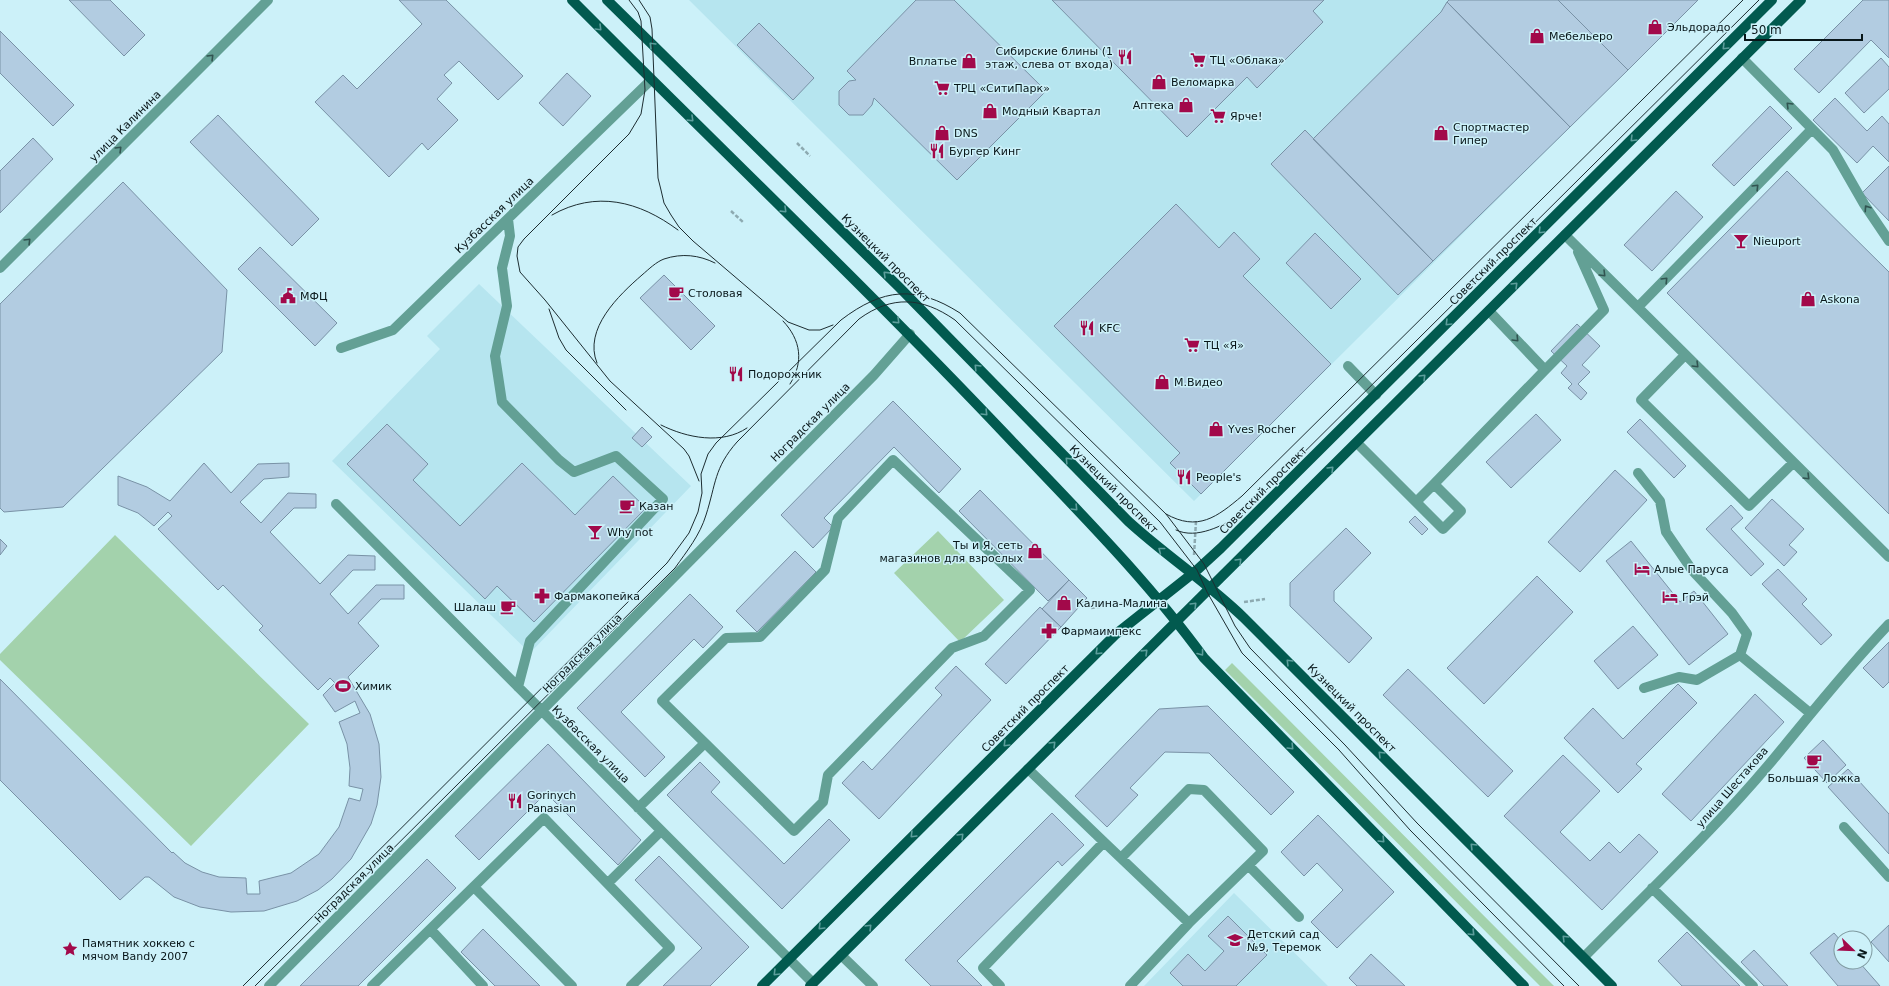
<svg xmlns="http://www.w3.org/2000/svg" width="1889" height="986" font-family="'DejaVu Sans',sans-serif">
  <rect width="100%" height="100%" fill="#ccf1f9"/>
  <!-- built -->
  <path fill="#b6e5ef" d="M689,0h1009l-504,501z
    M479,284l212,202 -161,167 -198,-192 108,-112 -13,-13z
    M1234,893l94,93h-184z"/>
  <!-- green -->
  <path fill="#a3d2ac" d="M938,531l66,69 -44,42 -66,-69z
    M115,535l194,189 -118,122 -191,-186v-6z
    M1232,663l322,323h-14l-315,-316z"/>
  <!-- building -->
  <path fill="#b2cce1" stroke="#7992a6" d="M69,0h41l35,35 -21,21z
    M399,0h47l77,76 -25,24 -39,-39 -15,14 8,8 -15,16 21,21 -30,30 -6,-7 -33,34 -74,-75 28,-27 14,14 65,-65z
    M916,0h38l92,91 -89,89 -83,-82 -2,7 -9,10h-14l-10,-10v-14l10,-10 7,-1 -9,-9z
    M1052,0h272l-11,11 10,11 -66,66 -10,-11 -60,60z
    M1449,0h109l70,70 -58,57 -123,-125z
    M1558,0h140l-70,70z
    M1863,0h26v58l-18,-18 -52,53 -25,-24z
    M1447,2l123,125 -137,134 -120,-122 128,-127z
    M759,23l55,55 -21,22 -56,-55z
    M0,31l74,74 -21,21 -53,-53z
    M1881,58l8,9v22l-25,24 -19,-20z
    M567,73l24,23 -28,30 -24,-23z
    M1835,98l32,33 15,-15 7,8v38l-16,-16 -16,17 -44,-43z
    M1770,106l22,22 -58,58 -22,-21z
    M218,115l101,104 -27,27 -102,-104z
    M1305,130l128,131 -35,34 -127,-131z
    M33,138l20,21 -53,54v-42z
    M1889,166v55l-27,-28z
    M1787,171l102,101v242l-222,-221z
    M123,182l104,108 -5,62 -159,155 -59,5 -4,-4v-204z
    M1676,191l27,26 -51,54 -28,-26z
    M1176,204l43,44 15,-16 26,27 -17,17 88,88 -130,130 -31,-31 10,-10 -126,-127z
    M1315,233l46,46 -30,30 -45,-46z
    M260,247l77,76 -22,23 -77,-77z
    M664,275l51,51 -24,24 -51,-52z
    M1577,324l23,22 -18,19 8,7 -12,12 9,9 -6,7 -13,-12 4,-4 -11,-11 6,-7 -16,-15z
    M893,401l68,68 -22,24 -45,-46 -70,71 9,9 -20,21 -32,-33z
    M1536,414l25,26 -50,48 -25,-26z
    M1640,419l46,47 -12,12 -47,-46z
    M387,424l41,40 -15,16 47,46 62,-63 53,52 38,-39 33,32 -112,114 -37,-36 -12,13 -138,-135z
    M642,427l10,10 -10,10 -10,-9z
    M204,463l27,30 27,-29 31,-1v14l-25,2 -24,23 21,21 27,-30 28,1v14h-22l-24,24 50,52 28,-29 27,1v14h-22l-23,24 18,20 28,-29h28v14h-23l-23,24 21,23 -31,31 22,37 9,30 2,33 -4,28 -6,19 -20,35 -19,20 -14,11 -21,11 -33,10 -33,1 -31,-5 -26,-10 -25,-20h-4l-25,23 -120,-120v-101l172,174 1,-1 12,11 17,9 17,5 27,1 1,16h13l-1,-13 32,-8 28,-19 20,-27 10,-29 11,3 3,-12 -14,-3 1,-18 -3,-24 -8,-22 21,-9 -5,-12 -20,11 -12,-17 12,-12 -5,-5 -12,12 -59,-60 4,-4 -40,-41 -5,5 -60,-61 14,-13 -4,-4 -14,14 -16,-13 -20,-8v-29l29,11 23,14z
    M1615,470l32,30 -67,72 -32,-30z
    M980,490l89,90 -21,21 -89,-90z
    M1772,499l32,30 -15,16 8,7 -13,14 -39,-38z
    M1731,505l12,13 -12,11 33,35 -13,12 -45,-47z
    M1415,516l13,13 -6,6 -13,-13z
    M1346,528l25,25 -37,38v10l38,37 -23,25 -59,-57v-23z
    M0,539l7,7 -7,9z
    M1631,541l49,61 14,-11 34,43 -39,31 -83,-104z
    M795,551l21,21 -59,60 -21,-21z
    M1778,569l29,30 -5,5 30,31 -11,10 -59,-61z
    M1537,576l36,36 -89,92 -37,-36z
    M1069,580l18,18 -26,29 -19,-18z
    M690,594l33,33 -20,21 -9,-9 -73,73 44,45 -20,20 -68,-69z
    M1040,607l21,20 -55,57 -21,-20z
    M1633,626l25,29 -40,34 -24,-28z
    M1889,642v40l-6,6 -20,-20z
    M956,666l35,34 -112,119 -37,-36 21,-22 9,9 70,-75 -7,-7z
    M1408,669l105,102 -25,26 -105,-102z
    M1678,684l19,19 -61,61 6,5 -24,24 -54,-55 29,-30 30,31z
    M1755,694l29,28 -93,99 -29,-27z
    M1208,706l86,86 -23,23 -62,-62 -44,-1 -35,36 8,7 -31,32 -32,-31 84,-87z
    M1823,740l23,25 -19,18 -23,-25z
    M548,744l93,96 -23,25 -72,-72 -67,67 -24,-24z
    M1563,755l37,36 -40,41 30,29 19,-19 11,11 19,-19 19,18 -56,58 -98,-94z
    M700,762l20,20 -9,10 73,72 45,-45 21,21 -68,69 -115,-114z
    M1848,769l41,45v40l-61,-67z
    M1052,813l32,32 -22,21 -4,-5 -101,100 25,25h-51l-26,-26z
    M1318,815l76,77 -57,56 -26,-26 32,-32 -26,-27 -13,13 -23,-24z
    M659,856l90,91 -39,39h-47l39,-38 -67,-68z
    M427,859l29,29 -98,98h-58z
    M1228,916l39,39 -31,31h-53l-13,-13 18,-19 17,17 19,-20 -16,-15z
    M1889,925v37l-18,-20z
    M483,929l57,57h-45l-34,-34z
    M1687,932l53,54h-58l-24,-25z
    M1834,933l7,8v21h18l21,24h-42l-28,-33z
    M1754,950l34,36h-24l-23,-24z
    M1371,954l34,32h-48l-8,-8z"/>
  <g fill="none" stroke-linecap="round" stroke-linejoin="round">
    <!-- path -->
    <path stroke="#8daab1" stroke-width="2.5" stroke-dasharray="4 2" stroke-linecap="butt" d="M797,143l13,13
      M731,211l13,12
      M1194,555l2,-34
      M1244,602l21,-3
      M1091,608l45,-6"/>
    <!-- minor -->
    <path stroke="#63a095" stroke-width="10" d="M1742,58l91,92 31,54 25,37
      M508,219l2,17 -8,32 5,38 -12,50 7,46 57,58 15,12 42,-16 47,43 -133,142 -12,46
      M1565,235l324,322
      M0,268l268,-268
      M1638,307l174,-178
      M1489,311l56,59 59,-60 -26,-58
      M341,348l52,-18 258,-250
      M1685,355l-44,45 108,106 44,-43
      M1348,366l28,29
      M1357,443l86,86 18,-18 -27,-27 -18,18
      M1638,473l22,28 6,31 26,38 40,43 15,21 -7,21
      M1434,484l111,-114
      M336,504l477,479
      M1644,688l35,-11 18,3 43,-25 70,58
      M638,808l67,-65 -43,-42 64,-63 34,-1 65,-67 13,-52 55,-58 137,130 -46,46 -32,12 -124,127 -5,27 -29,29 -89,-88
      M1844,827l45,50
      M1104,842l85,81 74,-72 -59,-61 -15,-1 -68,69
      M1249,866l50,51
      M608,883l53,-52
      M474,887l98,99
      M1652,888l101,98
      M431,930l52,56
      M841,955l32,31
      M1584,957c63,-64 129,-126 187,-195 39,-47 76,-94 118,-138
      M269,986l605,-611 36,-41
      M372,986l172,-168 126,130 -39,38
      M1000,986l-17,-18 121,-126 -76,-73
      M1130,986l59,-63"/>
    <!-- major -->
    <path stroke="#025a4f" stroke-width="10" d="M572,0c144,145 293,286 434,435 68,72 139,142 198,223l320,328
      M607,0l292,287 229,234c37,34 80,62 116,97l368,368
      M762,986l354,-352 81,-64 24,-22 551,-548
      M810,986l991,-986"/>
    <!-- tram -->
    <path stroke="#1d2d31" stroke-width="1" d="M629,0l9,12 3,9 4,69 -4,24 -12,20 -105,105 -6,8 -1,9 3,16 25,28 65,81 74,68 5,7 10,25
      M639,0l11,17 2,12 6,149 3,12 3,13 7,12 8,12 14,14 95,81 21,8h11l13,-5
      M552,215c44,-25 87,-14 126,15
      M549,309l10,29 7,12 60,60
      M783,321c18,19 21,41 7,63
      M597,363c-14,-34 22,-68 45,-88 7,-6 14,-13 22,-16 18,-6 35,-4 51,4
      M661,425c26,13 61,20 86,3
      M1166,514c32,18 51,3 76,-18l501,-496
      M1176,530c21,10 47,-5 65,-15l518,-515
      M243,986l424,-423 22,-30 9,-21 4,-19 -1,-19 7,-20 8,-11 125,-123c42,-32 75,-35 119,-7l206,201 38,50 31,62 15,22 95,97 72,78 162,163
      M255,986l420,-418c12,-17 25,-33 31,-53 10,-31 8,-47 31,-73l122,-123c33,-24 63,-22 96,1l205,202 37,48 10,22 35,61 97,97 71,80 154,156"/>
  </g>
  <!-- one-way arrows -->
  <defs><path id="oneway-chevron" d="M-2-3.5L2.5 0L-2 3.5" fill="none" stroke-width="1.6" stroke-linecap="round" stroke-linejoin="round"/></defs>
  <g stroke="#5d9e9c">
    <use href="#oneway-chevron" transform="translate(599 28) rotate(45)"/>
    <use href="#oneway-chevron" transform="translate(652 45) rotate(-135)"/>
    <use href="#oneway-chevron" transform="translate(1725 47) rotate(135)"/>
    <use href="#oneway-chevron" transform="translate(691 119) rotate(44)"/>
    <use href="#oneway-chevron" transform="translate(1633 139) rotate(135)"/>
    <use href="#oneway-chevron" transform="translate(784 210) rotate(44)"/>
    <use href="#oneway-chevron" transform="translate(1541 231) rotate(135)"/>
    <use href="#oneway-chevron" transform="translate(886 274) rotate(-136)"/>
    <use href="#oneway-chevron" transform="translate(1515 285) rotate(-45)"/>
    <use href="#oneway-chevron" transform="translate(897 321) rotate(44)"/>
    <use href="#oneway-chevron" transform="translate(1448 323) rotate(135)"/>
    <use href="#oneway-chevron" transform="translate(977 367) rotate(-134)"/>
    <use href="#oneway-chevron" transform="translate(1423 377) rotate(-45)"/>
    <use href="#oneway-chevron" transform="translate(985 413) rotate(46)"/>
    <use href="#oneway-chevron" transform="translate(1068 460) rotate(-134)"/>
    <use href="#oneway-chevron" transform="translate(1331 469) rotate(-45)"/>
    <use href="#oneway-chevron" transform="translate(1075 508) rotate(46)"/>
    <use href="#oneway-chevron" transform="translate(1161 550) rotate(-142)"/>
    <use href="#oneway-chevron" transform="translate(1239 561) rotate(-45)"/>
    <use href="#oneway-chevron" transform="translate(1194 605) rotate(-45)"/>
    <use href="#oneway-chevron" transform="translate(1098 652) rotate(136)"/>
    <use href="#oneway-chevron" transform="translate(1145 652) rotate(-44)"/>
    <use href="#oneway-chevron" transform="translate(1201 653) rotate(53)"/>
    <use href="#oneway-chevron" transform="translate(1289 662) rotate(-135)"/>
    <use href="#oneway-chevron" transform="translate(1006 744) rotate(135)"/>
    <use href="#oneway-chevron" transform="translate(1053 744) rotate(-45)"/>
    <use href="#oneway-chevron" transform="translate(1291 747) rotate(46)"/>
    <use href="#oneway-chevron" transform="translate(1381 754) rotate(-135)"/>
    <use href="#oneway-chevron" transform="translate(913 835) rotate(135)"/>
    <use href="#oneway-chevron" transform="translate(961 836) rotate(-45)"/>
    <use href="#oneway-chevron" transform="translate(1382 840) rotate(46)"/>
    <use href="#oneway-chevron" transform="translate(1473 846) rotate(-135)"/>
    <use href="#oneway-chevron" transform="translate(821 927) rotate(135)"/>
    <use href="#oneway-chevron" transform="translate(869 927) rotate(-45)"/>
    <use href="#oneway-chevron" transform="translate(1472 933) rotate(46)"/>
    <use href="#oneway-chevron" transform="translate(1565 938) rotate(-135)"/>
    <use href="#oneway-chevron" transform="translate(776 973) rotate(135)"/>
  </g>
  <g stroke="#315451">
    <use href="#oneway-chevron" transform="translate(211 57) rotate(-45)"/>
    <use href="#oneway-chevron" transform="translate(1789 105) rotate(-135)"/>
    <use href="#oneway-chevron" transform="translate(119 149) rotate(-45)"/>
    <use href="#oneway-chevron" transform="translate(1756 187) rotate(-46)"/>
    <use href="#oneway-chevron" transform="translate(1867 208) rotate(-124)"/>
    <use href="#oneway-chevron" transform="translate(28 241) rotate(-45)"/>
    <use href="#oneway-chevron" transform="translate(1603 274) rotate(45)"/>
    <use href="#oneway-chevron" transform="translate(1665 280) rotate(-46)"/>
    <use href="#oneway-chevron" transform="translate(1516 339) rotate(46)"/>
    <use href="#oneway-chevron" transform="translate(1696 365) rotate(45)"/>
    <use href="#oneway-chevron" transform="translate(1807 477) rotate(45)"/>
  </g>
  <!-- icons -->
  <defs>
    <symbol id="shop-bare" viewBox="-9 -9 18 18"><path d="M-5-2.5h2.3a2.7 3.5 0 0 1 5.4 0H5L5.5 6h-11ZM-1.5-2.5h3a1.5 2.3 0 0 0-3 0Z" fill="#a2094a" stroke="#ccf1f9" stroke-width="2.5" paint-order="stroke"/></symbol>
    <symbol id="restaurant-bare" viewBox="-9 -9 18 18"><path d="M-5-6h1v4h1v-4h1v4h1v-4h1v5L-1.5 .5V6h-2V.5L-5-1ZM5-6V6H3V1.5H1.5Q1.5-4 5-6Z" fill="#a2094a" stroke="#ccf1f9" stroke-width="2.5" paint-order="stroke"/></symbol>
    <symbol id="supermarket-bare" viewBox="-9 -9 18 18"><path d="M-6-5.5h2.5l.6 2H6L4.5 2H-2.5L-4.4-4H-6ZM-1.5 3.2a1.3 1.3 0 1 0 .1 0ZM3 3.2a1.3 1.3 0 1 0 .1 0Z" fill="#a2094a" stroke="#ccf1f9" stroke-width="2.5" paint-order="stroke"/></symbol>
    <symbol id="bar-bare" viewBox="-9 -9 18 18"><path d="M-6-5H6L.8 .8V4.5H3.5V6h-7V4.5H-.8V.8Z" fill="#a2094a" stroke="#ccf1f9" stroke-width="2.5" paint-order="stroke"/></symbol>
    <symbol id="cafe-bare" viewBox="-9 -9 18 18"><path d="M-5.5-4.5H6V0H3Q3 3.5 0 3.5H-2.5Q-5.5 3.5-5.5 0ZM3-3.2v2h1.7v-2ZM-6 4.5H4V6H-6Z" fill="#a2094a" stroke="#ccf1f9" stroke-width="2.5" paint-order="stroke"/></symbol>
    <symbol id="civic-bare" viewBox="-9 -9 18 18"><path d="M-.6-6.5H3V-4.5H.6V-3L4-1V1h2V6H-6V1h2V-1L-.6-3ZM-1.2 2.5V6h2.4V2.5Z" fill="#a2094a" stroke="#ccf1f9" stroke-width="2.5" paint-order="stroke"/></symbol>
    <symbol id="hotel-bare" viewBox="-9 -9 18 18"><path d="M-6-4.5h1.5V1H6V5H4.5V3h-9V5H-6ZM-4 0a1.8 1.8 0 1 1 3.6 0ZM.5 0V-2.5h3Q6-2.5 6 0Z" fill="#a2094a" stroke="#ccf1f9" stroke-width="2.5" paint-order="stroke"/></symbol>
    <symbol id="pharmacy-bare" viewBox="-9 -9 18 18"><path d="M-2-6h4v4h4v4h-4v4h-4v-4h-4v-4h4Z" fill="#a2094a" stroke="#ccf1f9" stroke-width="2.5" paint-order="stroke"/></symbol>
    <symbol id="stadium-bare" viewBox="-9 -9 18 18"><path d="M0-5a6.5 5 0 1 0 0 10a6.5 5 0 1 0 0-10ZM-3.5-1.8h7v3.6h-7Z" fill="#a2094a" stroke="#ccf1f9" stroke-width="2.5" paint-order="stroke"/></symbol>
    <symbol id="school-bare" viewBox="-9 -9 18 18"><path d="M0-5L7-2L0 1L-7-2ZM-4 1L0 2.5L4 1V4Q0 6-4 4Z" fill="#a2094a" stroke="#ccf1f9" stroke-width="2.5" paint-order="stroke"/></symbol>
    <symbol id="sight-bare" viewBox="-9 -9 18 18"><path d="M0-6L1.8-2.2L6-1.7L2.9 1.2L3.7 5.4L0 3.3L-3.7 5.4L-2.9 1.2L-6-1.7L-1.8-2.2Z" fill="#a2094a" stroke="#ccf1f9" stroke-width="2.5" paint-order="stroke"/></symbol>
  </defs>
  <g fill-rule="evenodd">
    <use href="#shop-bare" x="1644" y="16" width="22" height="22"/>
    <use href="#shop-bare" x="1526" y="25" width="22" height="22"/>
    <use href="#restaurant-bare" x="1114" y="46" width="22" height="22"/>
    <use href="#supermarket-bare" x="1187" y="49" width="22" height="22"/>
    <use href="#shop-bare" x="958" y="50" width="22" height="22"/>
    <use href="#shop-bare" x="1148" y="71" width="22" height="22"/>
    <use href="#supermarket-bare" x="931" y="77" width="22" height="22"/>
    <use href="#shop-bare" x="1175" y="94" width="22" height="22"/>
    <use href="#shop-bare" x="979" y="100" width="22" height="22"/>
    <use href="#supermarket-bare" x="1207" y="105" width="22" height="22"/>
    <use href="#shop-bare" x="931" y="122" width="22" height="22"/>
    <use href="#shop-bare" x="1430" y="122" width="22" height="22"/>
    <use href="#restaurant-bare" x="926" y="140" width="22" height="22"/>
    <use href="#bar-bare" x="1730" y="230" width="22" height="22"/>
    <use href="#cafe-bare" x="665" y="282" width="22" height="22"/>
    <use href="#civic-bare" x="277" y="285" width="22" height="22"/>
    <use href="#shop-bare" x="1797" y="288" width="22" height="22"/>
    <use href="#restaurant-bare" x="1076" y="317" width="22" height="22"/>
    <use href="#supermarket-bare" x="1181" y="334" width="22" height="22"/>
    <use href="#restaurant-bare" x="725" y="363" width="22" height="22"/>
    <use href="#shop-bare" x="1151" y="371" width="22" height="22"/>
    <use href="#shop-bare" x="1205" y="418" width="22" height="22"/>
    <use href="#restaurant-bare" x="1173" y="466" width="22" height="22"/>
    <use href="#cafe-bare" x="616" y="495" width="22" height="22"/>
    <use href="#bar-bare" x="584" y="521" width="22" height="22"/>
    <use href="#shop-bare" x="1024" y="540" width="22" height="22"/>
    <use href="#hotel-bare" x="1631" y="558" width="22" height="22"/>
    <use href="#pharmacy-bare" x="531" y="585" width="22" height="22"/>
    <use href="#hotel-bare" x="1659" y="586" width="22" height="22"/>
    <use href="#shop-bare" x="1053" y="592" width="22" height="22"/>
    <use href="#cafe-bare" x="497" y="596" width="22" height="22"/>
    <use href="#pharmacy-bare" x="1038" y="620" width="22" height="22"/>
    <use href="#stadium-bare" x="332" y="675" width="22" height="22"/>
    <use href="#cafe-bare" x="1803" y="750" width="22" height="22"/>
    <use href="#restaurant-bare" x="504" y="790" width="22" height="22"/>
    <use href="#school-bare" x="1224" y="929" width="22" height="22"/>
    <use href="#sight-bare" x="59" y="938" width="22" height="22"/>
  </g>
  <g text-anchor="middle" stroke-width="3" stroke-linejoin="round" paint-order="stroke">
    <!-- poi labels -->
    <g font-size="11" fill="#081619" stroke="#ccf1f9" text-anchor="start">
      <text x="1667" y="31">Эльдорадо</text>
      <text x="1549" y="40">Мебельеро</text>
      <text x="1113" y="55" text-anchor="end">Сибирские блины (1<tspan x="1113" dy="13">этаж, слева от входа)</tspan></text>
      <text x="1210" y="64">ТЦ «Облака»</text>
      <text x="957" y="65" text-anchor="end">Вплатье</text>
      <text x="1171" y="86">Веломарка</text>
      <text x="954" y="92">ТРЦ «СитиПарк»</text>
      <text x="1174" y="109" text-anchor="end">Аптека</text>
      <text x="1002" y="115">Модный Квартал</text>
      <text x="1230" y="120">Ярче!</text>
      <text x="1453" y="131">Спортмастер<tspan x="1453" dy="13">Гипер</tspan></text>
      <text x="954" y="137">DNS</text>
      <text x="949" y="155">Бургер Кинг</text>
      <text x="1753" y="245">Nieuport</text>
      <text x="688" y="297">Столовая</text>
      <text x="300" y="300">МФЦ</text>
      <text x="1820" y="303">Askona</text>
      <text x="1099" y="332">KFC</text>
      <text x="1204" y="349">ТЦ «Я»</text>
      <text x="748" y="378">Подорожник</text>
      <text x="1174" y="386">М.Видео</text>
      <text x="1228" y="433">Yves Rocher</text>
      <text x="1196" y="481">People's</text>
      <text x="639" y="510">Казан</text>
      <text x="607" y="536">Why not</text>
      <text x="1023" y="549" text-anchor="end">Ты и Я, сеть<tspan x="1023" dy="13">магазинов для взрослых</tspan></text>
      <text x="1654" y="573">Алые Паруса</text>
      <text x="554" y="600">Фармакопейка</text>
      <text x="1682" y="601">Грэй</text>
      <text x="1076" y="607">Калина-Малина</text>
      <text x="496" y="611" text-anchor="end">Шалаш</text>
      <text x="1061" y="635">Фармаимпекс</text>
      <text x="355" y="690">Химик</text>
      <text x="1814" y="782" text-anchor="middle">Большая Ложка</text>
      <text x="527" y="799">Gorinych<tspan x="527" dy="13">Panasian</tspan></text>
      <text x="1247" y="938">Детский сад<tspan x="1247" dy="13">№9, Теремок</tspan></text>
      <text x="82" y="947">Памятник хоккею с<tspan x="82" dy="13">мячом Bandy 2007</tspan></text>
    </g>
    <!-- street labels -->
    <g font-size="11" fill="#081619" stroke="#ccf1f9">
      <text transform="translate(125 126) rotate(-45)" y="4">улица Калинина</text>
      <text transform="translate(494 215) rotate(-44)" y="4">Кузбасская улица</text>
      <text transform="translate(886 258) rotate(45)" y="4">Кузнецкий проспект</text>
      <text transform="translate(1493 261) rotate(-45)" y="4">Советский проспект</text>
      <text transform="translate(810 422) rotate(-45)" y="4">Ноградская улица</text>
      <text transform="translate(1114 489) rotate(45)" y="4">Кузнецкий проспект</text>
      <text transform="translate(1263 490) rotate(-45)" y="4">Советский проспект</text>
      <text transform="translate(582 653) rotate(-45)" y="4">Ноградская улица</text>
      <text transform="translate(1025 708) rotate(-45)" y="4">Советский проспект</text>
      <text transform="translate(1352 708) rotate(45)" y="4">Кузнецкий проспект</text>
      <text transform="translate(591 744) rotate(45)" y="4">Кузбасская улица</text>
      <text transform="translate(1732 787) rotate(-49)" y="4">улица Шестакова</text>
      <text transform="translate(354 883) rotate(-45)" y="4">Ноградская улица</text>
    </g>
  </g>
  <!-- north arrow -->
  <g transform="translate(1853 950) rotate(113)"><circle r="19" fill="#ccf1f9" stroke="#7e999f"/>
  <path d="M0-3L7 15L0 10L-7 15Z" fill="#a2094a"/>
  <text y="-6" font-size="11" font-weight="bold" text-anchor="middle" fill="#081619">N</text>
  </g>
  <!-- scale -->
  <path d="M1745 34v6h117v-6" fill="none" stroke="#081619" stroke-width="2"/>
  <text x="1751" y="34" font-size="12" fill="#081619" stroke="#ccf1f9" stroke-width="3" paint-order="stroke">50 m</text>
</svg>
